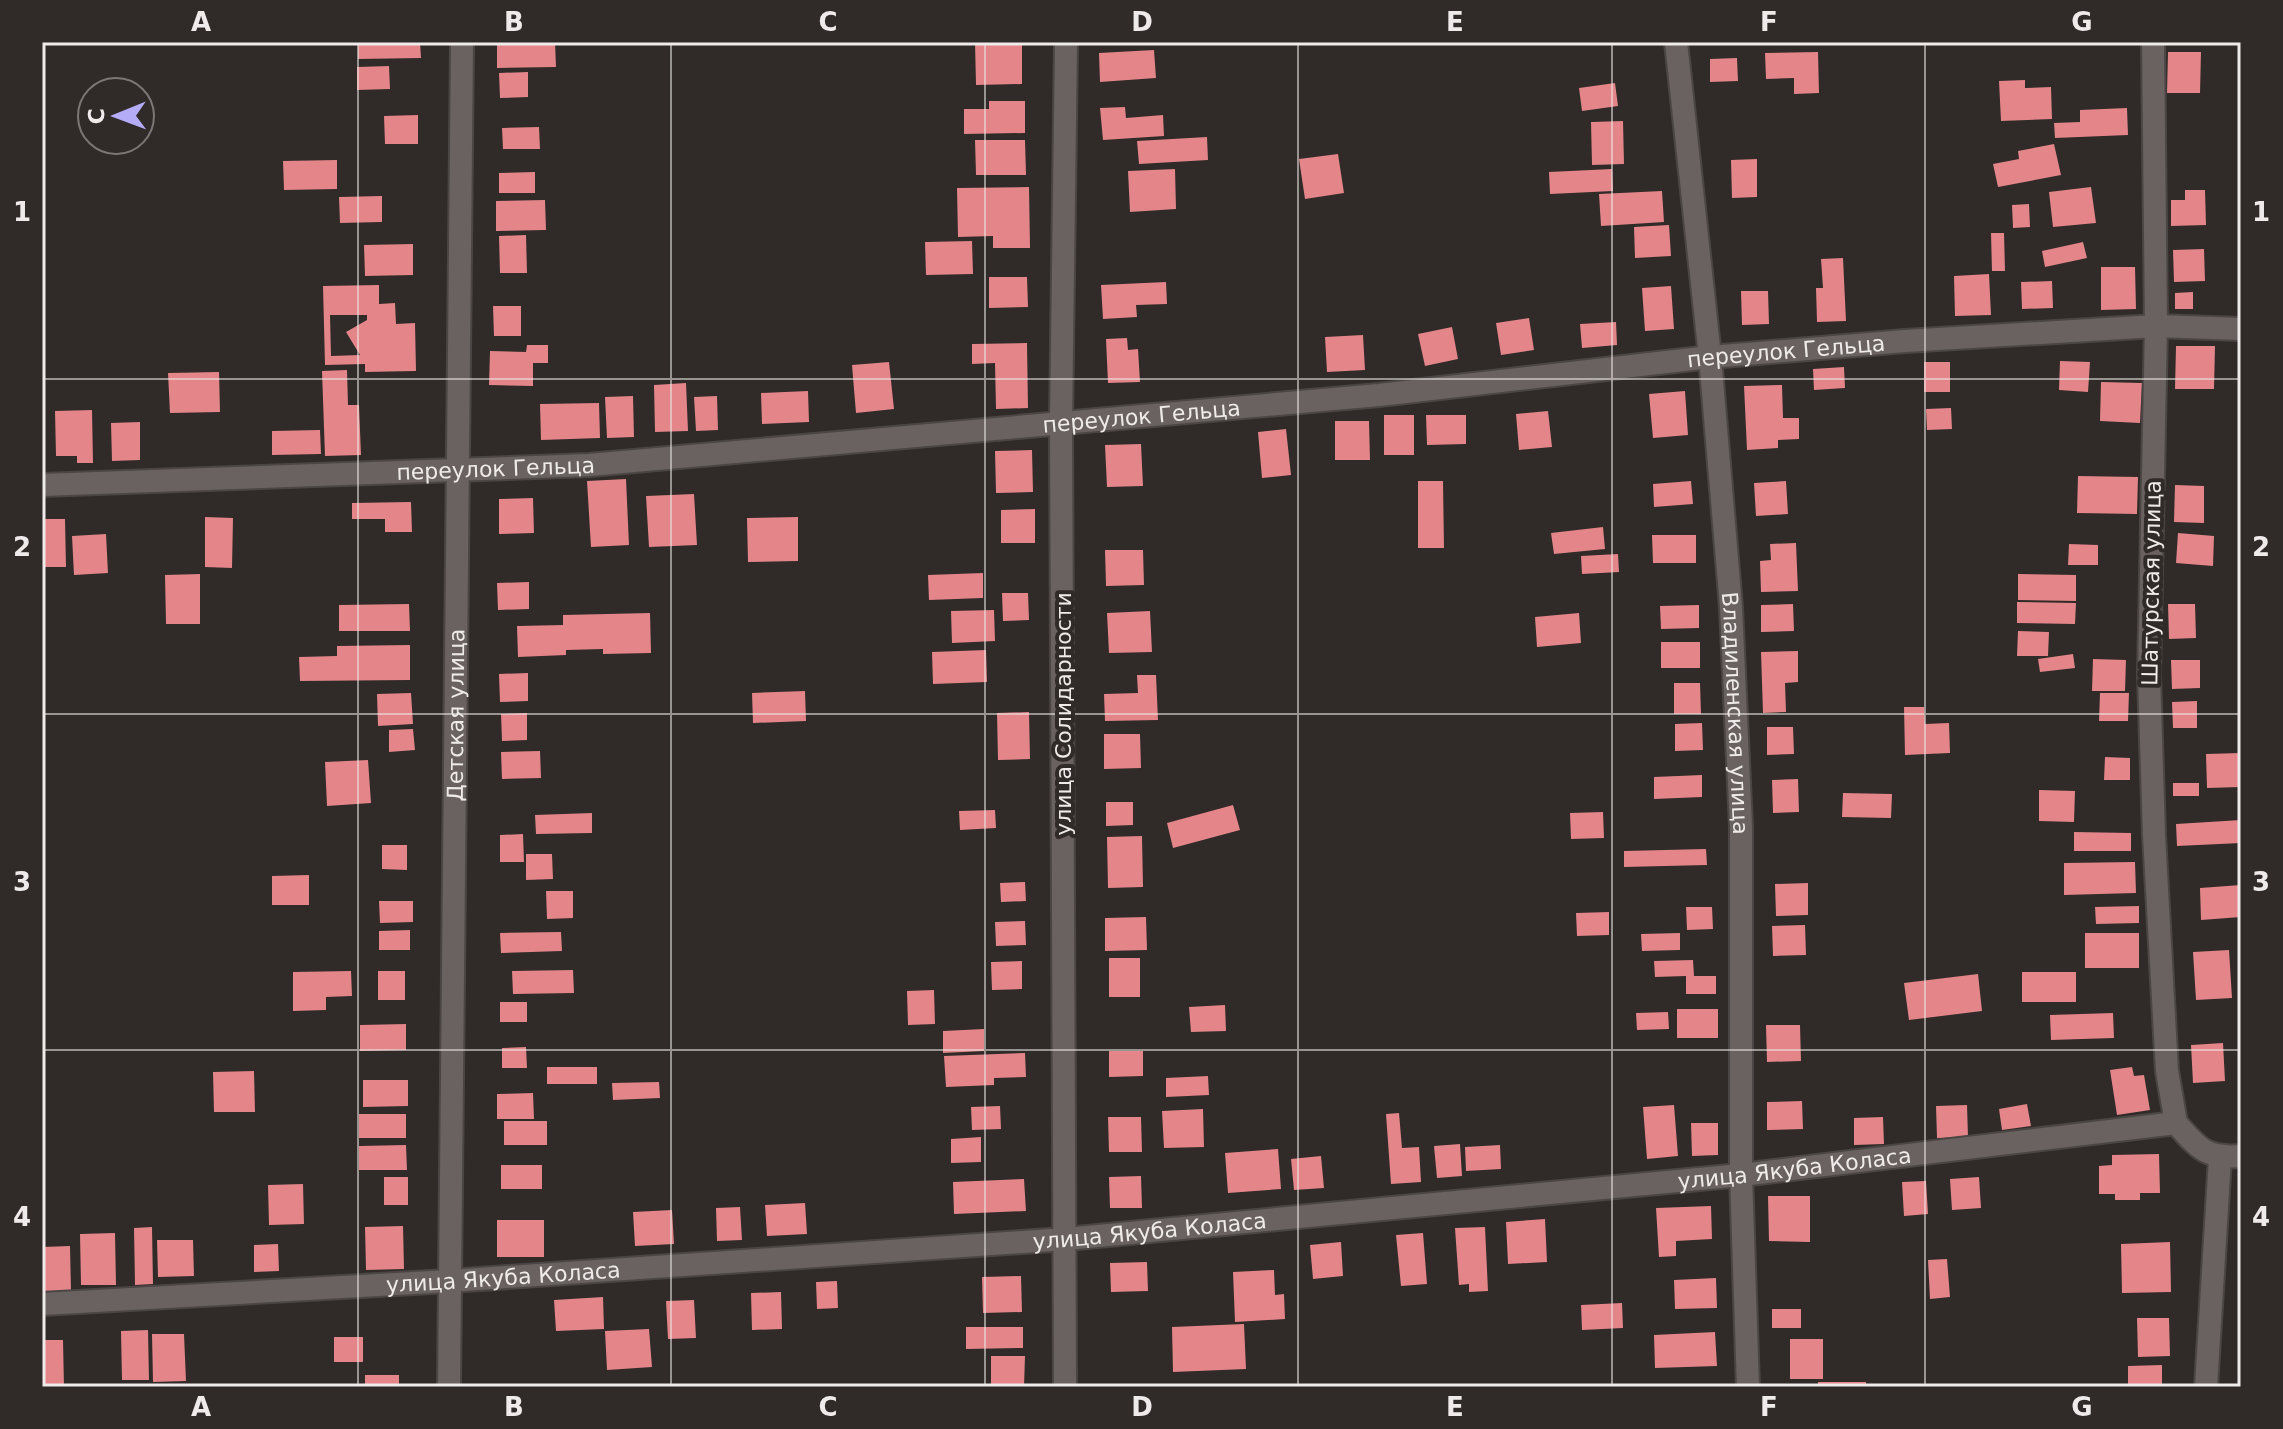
<svg xmlns="http://www.w3.org/2000/svg" width="2283" height="1429" font-family="'DejaVu Sans',sans-serif">
  <rect width="100%" height="100%" fill="#302a28"/>
  <!-- building -->
  <path fill="#e38589" fill-rule="evenodd" d="M358,42h62l1,16 -63,1z
    M497,42h58l1,25 -59,1z
    M975,42h47v42l-46,1z
    M1154,50l2,28 -56,4 -1,-29z
    M1818,52l1,41 -25,1v-16l-28,1 -1,-26z
    M2168,52h33l-1,41h-33z
    M1737,58l1,23 -28,1v-23z
    M389,66l1,23 -33,1v-23z
    M528,72v25l-28,1 -1,-25z
    M2025,80v8l26,-1 1,32 -51,2 -2,-40z
    M1615,83l3,23 -36,5 -3,-23z
    M989,101h36v32l-61,1v-25h25z
    M1125,107l1,11 37,-3 1,21 -61,4 -3,-32z
    M2127,108l1,27 -73,3 -1,-15 26,-1v-12z
    M418,115v29h-33l-1,-28z
    M1623,121l1,43 -32,1 -1,-43z
    M539,127l1,22h-37l-1,-21z
    M1207,137l1,23 -69,4 -2,-23z
    M975,140h50l1,35h-50z
    M2054,144l7,31 -63,12 -5,-23 26,-5 -1,-8z
    M1338,154l6,39 -39,6 -6,-40z
    M1757,159v38l-25,1 -1,-38z
    M337,160v29l-53,1 -1,-29z
    M1175,169l1,40 -46,3 -2,-41z
    M1612,169l1,22 -63,3 -1,-22z
    M535,172v21h-36v-20z
    M1029,187l1,61h-37v-12l-35,1 -1,-49z
    M2091,187l5,36 -43,4 -4,-35z
    M2185,190h20l1,35 -35,1v-26h14z
    M1662,191l2,31 -63,4 -2,-32z
    M382,196v26l-42,1 -1,-26z
    M545,200l1,30 -50,1v-30z
    M2029,204l1,23 -17,1 -1,-23z
    M1669,225l2,31 -36,2 -1,-31z
    M1991,233h13l1,38h-13z
    M526,235l1,38h-27l-1,-37z
    M972,241l1,33 -47,1 -1,-33z
    M2083,242l4,16 -42,9 -3,-16z
    M413,244v31l-48,1 -1,-31z
    M2204,249l1,32 -31,1 -1,-32z
    M1843,258l3,63 -29,1 -1,-34h7l-2,-29z
    M2101,267h34l1,42 -35,1z
    M1989,274l2,41 -36,1 -1,-40z
    M989,277h38l1,30 -39,1z
    M2052,281l1,27 -31,1 -1,-27z
    M1166,282l1,22 -31,1 1,12 -34,2 -2,-34z
    M379,285v19l16,-1 1,21 19,-1 1,48 -51,1v-8l-40,1 -2,-79zM330,315h37v5l-21,12 14,23 -29,1z
    M1671,286l3,43 -29,2 -3,-43z
    M1741,291h27l1,33 -27,1z
    M2193,292v17h-18v-16z
    M493,306h28v30h-27z
    M1529,318l5,32 -33,5 -5,-32z
    M1616,322l1,23 -35,3 -2,-24z
    M1452,327l6,32 -33,7 -7,-32z
    M1363,335l2,35 -38,2 -2,-35z
    M1127,338l1,12 10,-1 2,33 -32,1 -2,-44z
    M1027,343l1,65 -32,1 -1,-46 -23,1v-20z
    M527,345h21v18h-15v23l-44,-1 1,-34 36,1z
    M2176,346h39l-1,43h-39z
    M2060,361l30,1 -2,30 -29,-2z
    M889,362l5,47 -38,4 -4,-48z
    M1924,362h26v30h-26z
    M1844,367l1,21 -31,2 -1,-21z
    M347,370l1,35h11l2,50 -36,1 -3,-85z
    M219,372l1,40 -50,1 -2,-40z
    M2101,382l41,1 -2,40 -40,-2z
    M686,383l2,48 -33,1 -1,-47z
    M1782,385l1,33h16v21l-21,1v8l-31,2 -3,-64z
    M808,391l1,31 -47,2 -1,-31z
    M1685,391l3,44 -35,3 -4,-44z
    M633,396l1,41 -27,1 -2,-41z
    M717,396l1,34 -22,1 -2,-34z
    M599,403l1,35 -59,2 -1,-36z
    M1951,408l1,21 -25,1 -1,-21z
    M92,410l1,53h-16v-7h-21l-1,-45z
    M1548,411l4,36 -33,3 -3,-36z
    M1384,415h30v40h-30z
    M1426,415h40v29l-39,1z
    M1335,421h34l1,39h-35z
    M140,422v38l-28,1 -1,-38z
    M1286,429l5,46 -29,3 -4,-46z
    M320,430l1,24 -49,1v-24z
    M1141,444l2,42 -36,1 -2,-42z
    M1032,450l1,42 -37,1 -1,-42z
    M2078,476l60,1 -1,37 -60,-1z
    M626,479l3,66 -38,2 -4,-66z
    M1418,481h25l1,67h-26z
    M1691,481l2,23 -39,3 -1,-23z
    M1786,481l2,33 -32,2 -2,-33z
    M2175,485l29,1v37l-30,-1z
    M694,494l3,51 -48,2 -3,-51z
    M533,498l1,35 -35,1v-35z
    M411,502l1,30h-27v-13h-33v-16z
    M1035,509v34h-34v-33z
    M205,517l28,1 -1,50 -27,-1z
    M798,517v44l-50,1 -1,-44z
    M42,519h23l1,48h-24z
    M1603,527l2,22 -51,5 -3,-21z
    M2178,533l36,3 -1,30 -37,-3z
    M106,534l2,39 -34,2 -2,-39z
    M1652,535h44v28h-43z
    M1796,543l2,48 -37,1 -1,-31 11,-1 -1,-16z
    M2069,544l29,1v20h-30z
    M1105,550h38l1,35 -38,1z
    M1618,554l1,18 -37,2 -1,-18z
    M983,573v25l-54,2 -1,-25z
    M200,574v50h-34l-1,-49z
    M2018,574l58,1v26l-58,-1z
    M529,582v27l-31,1 -1,-27z
    M1002,593h26l1,27 -26,1z
    M2017,602l59,1 -1,21 -58,-1z
    M409,604l1,27h-71v-26z
    M1793,604l1,27 -33,1v-27z
    M2168,604h27l1,34 -27,1z
    M1699,605v23l-38,1 -1,-23z
    M994,610l1,31 -43,2 -1,-32z
    M1150,611l2,41 -43,1 -2,-40z
    M650,613l1,40 -48,1v-5l-37,1v5l-48,2 -1,-31 46,-1v-10z
    M1579,613l2,30 -44,4 -2,-30z
    M2018,631l31,1 -1,24h-31z
    M1661,642h39v26h-39z
    M410,645v35l-110,1 -1,-24 38,-1v-10z
    M986,650l1,32 -54,2 -1,-32z
    M1798,651v31l-13,1 1,29 -23,1 -2,-61z
    M2073,654l2,14 -35,4 -2,-13z
    M2093,659l33,1 -1,31h-33z
    M2171,660h29v28l-28,1z
    M528,673v28l-28,1 -1,-28z
    M1137,675h19l2,45 -53,1 -1,-27 34,-1z
    M1674,683h26l1,31h-27z
    M805,691l1,30 -53,2 -1,-30z
    M411,693l2,31 -35,2 -1,-32z
    M2100,693h29l-1,28h-29z
    M2197,701v27h-24l-1,-26z
    M1904,707h20l1,17 24,-1 1,30 -45,2z
    M1029,712l1,47 -32,1 -1,-47z
    M527,713v27l-25,1 -1,-27z
    M1702,723l1,27 -28,1v-27z
    M1767,727h26l1,27 -27,1z
    M413,729l2,21 -26,2v-22z
    M1104,734h36l1,34 -37,1z
    M540,751l1,27 -39,1 -1,-27z
    M2241,753v34l-34,1 -1,-34z
    M2105,757l25,1v22h-26z
    M368,760l3,43 -44,3 -2,-44z
    M1702,775v22l-48,2v-22z
    M1798,779l1,33 -26,1 -1,-33z
    M2173,783h26v13h-26z
    M2039,790l36,1 -1,31 -35,-1z
    M1843,793l49,1 -1,24 -49,-1z
    M1106,802h27v23l-27,1z
    M1233,805l7,25 -67,18 -6,-25z
    M995,810l1,18 -36,2 -1,-19z
    M1603,812l1,26 -33,1 -1,-26z
    M592,813v20l-56,1 -1,-19z
    M2241,820v23l-64,3 -1,-22z
    M2074,832l57,1v18h-57z
    M523,834l1,28h-24v-27z
    M1142,836l1,51 -35,1 -1,-51z
    M382,845h25v25l-25,-1z
    M1706,849l1,16 -83,2v-16z
    M526,854h26l1,25 -27,1z
    M2135,862l1,31 -72,2v-32z
    M309,875v30h-37v-29z
    M1025,882l1,19 -25,1 -1,-19z
    M1808,883v32l-32,1 -1,-32z
    M2241,885v32l-40,3 -1,-32z
    M546,891h27v27l-26,1z
    M379,901h34v21l-33,1z
    M2139,906v17l-43,1 -1,-17z
    M1686,907h26l1,22 -26,1z
    M1609,912v23l-32,1 -1,-23z
    M1146,917l1,33 -42,1v-33z
    M1025,921l1,24 -30,1 -1,-24z
    M1805,925l1,30 -33,1 -1,-30z
    M410,930v20h-31v-19z
    M561,932l1,19 -61,2 -1,-20z
    M1680,933v17l-38,1 -1,-17z
    M2085,933h54v35h-54z
    M2229,950l3,48 -36,2 -3,-48z
    M1109,958h31v39h-31z
    M1693,960l1,16h22v18h-30v-18l-31,1 -1,-16z
    M1022,961v28l-30,1 -1,-28z
    M573,970l1,23 -61,1 -1,-23z
    M351,971l1,25 -26,1v13l-33,1v-39z
    M378,971h27v29h-27z
    M2022,972h54v30h-54z
    M1978,974l4,37 -73,9 -5,-37z
    M934,990l1,34 -27,1 -1,-34z
    M500,1002h27v20h-27z
    M1225,1005l1,26 -35,1 -2,-25z
    M1677,1009h41v29h-41z
    M1668,1012l1,17 -32,1 -1,-17z
    M2113,1013l1,25 -63,2 -1,-25z
    M406,1024v26l-46,1v-26z
    M1766,1025h34l1,36 -34,1z
    M984,1029v22l-41,2v-22z
    M2223,1043l2,38 -32,2 -2,-38z
    M526,1047l1,21h-25v-20z
    M1109,1051h34v25l-34,1z
    M1025,1053l1,24 -32,1v7l-48,2 -2,-31z
    M547,1067h50v17h-50z
    M2132,1067l2,9 10,-1 6,35 -33,5 -7,-45z
    M254,1071l1,41h-41l-1,-40z
    M1208,1076l1,19 -43,2v-19z
    M363,1080h45v26l-45,1z
    M659,1082l1,16 -47,2 -1,-17z
    M533,1093l1,26h-37v-25z
    M1802,1101l1,28 -36,1v-28z
    M2027,1104l4,22 -29,4 -3,-21z
    M1674,1105l4,51 -31,3 -4,-52z
    M1967,1105l1,32 -31,1 -1,-32z
    M1000,1106l1,23 -29,1 -1,-23z
    M1203,1109l1,38 -40,1 -2,-37z
    M1399,1113l3,35 17,-1 2,35 -30,2 -5,-70z
    M359,1114h47v24h-47z
    M1108,1117h33l1,35h-33z
    M1883,1117l1,27 -30,1v-27z
    M504,1121h43v24h-43z
    M1691,1123h27v32l-26,1z
    M981,1137v25l-30,1v-24z
    M1460,1144l2,32 -25,2 -3,-32z
    M406,1145l1,25h-48v-24z
    M1500,1145l1,24 -35,2 -1,-24z
    M1278,1149l3,40 -53,4 -3,-40z
    M2159,1154l1,39h-20v7h-25v-6h-16v-28l13,-1v-10z
    M1321,1156l3,32 -30,2 -3,-31z
    M501,1165h41v24h-41z
    M1141,1176l1,32h-32l-1,-31z
    M384,1177h24v28h-24z
    M1979,1177l2,31 -29,2 -2,-31z
    M1024,1179l2,32 -72,3 -1,-32z
    M1926,1181l2,33 -24,2 -2,-34z
    M303,1184l1,40 -35,1 -1,-40z
    M1768,1196h42v46l-41,-1z
    M805,1203l2,31 -40,2 -2,-31z
    M1711,1206l1,33 -36,2v15l-17,1 -3,-49z
    M740,1207l2,33 -25,1 -1,-33z
    M672,1210l2,34 -39,2 -2,-34z
    M1545,1219l2,43 -39,2 -2,-42z
    M497,1220h47v37h-47z
    M403,1226l1,43 -38,1 -1,-43z
    M152,1227l1,57 -18,1 -1,-57z
    M1485,1227l3,64 -19,1v-8l-10,1 -4,-57z
    M115,1233l1,52h-35l-1,-51z
    M1423,1233l4,51 -26,2 -5,-51z
    M157,1240h36l1,36 -36,1z
    M1341,1242l2,34 -30,3 -3,-34z
    M2170,1242l1,50 -49,1 -1,-49z
    M278,1244l1,27 -25,1v-27z
    M70,1246l1,45 -29,1v-45z
    M1947,1259l3,38 -20,2 -2,-39z
    M1147,1262l1,29 -37,1 -1,-29z
    M1274,1270l1,25 9,-1 1,25 -50,3 -2,-50z
    M1021,1276l1,36 -39,1 -1,-36z
    M1716,1278l1,30 -42,1 -1,-29z
    M837,1281l1,27 -21,1 -1,-27z
    M781,1292l1,37 -30,1 -1,-37z
    M603,1297l1,32 -48,2 -2,-31z
    M694,1300l2,38 -28,1 -2,-38z
    M1622,1303l1,25 -41,2 -1,-25z
    M1772,1309h29v19h-29z
    M2137,1318h32l1,38 -32,1z
    M1244,1324l2,45 -73,3 -1,-45z
    M966,1327h57v21l-57,1z
    M649,1329l3,38 -45,3 -2,-39z
    M148,1330l1,50h-27l-1,-49z
    M1715,1332l2,34 -62,2 -1,-33z
    M152,1334h32l2,47 -33,1z
    M334,1337h29v25h-29z
    M1790,1339h33v40h-33z
    M42,1340h21l1,47h-22z
    M991,1356h34l-1,31h-33z
    M2162,1365v20l-34,1v-20z
    M365,1375h34v12h-34z
    M1818,1382h48v5h-48z"/>
  <g fill="none" stroke-linecap="round" stroke-linejoin="round">
    <defs>
      <g id="minor">
        <path id="s1" d="M1676,42l34,315 21,250 10,220v348l7,212"/>
        <path d="M2153,42l3,284 -7,349 5,160 13,236 9,52"/>
        <path id="s2" d="M42,485l547,-20 790,-70 331,-38 195,-16 251,-15 85,3"/>
        <path id="s3" d="M42,1304l407,-23 617,-42 675,-64 435,-52c22,25 30,36 65,33"/>
        <path id="s4" d="M449,1387l13,-1345"/>
        <path d="M1065,1387l-4,-964 5,-381"/>
        <path d="M2206,1387l14,-229"/>
      </g>
    </defs>
    <!-- minor casing -->
    <use href="#minor" stroke="#4b4645" stroke-width="26"/>
    <!-- minor -->
    <use href="#minor" stroke="#696260" stroke-width="22"/>
  </g>
  <!-- grid -->
  <path fill="none" stroke="#efebea" stroke-width="2" stroke-opacity="0.55" d="M358,42v1345M671,42v1345M985,42v1345M1298,42v1345M1612,42v1345M1925,42v1345M42,379h2199M42,714h2199M42,1050h2199"/>
  <g text-anchor="middle" stroke-width="8" stroke-linejoin="round" paint-order="stroke">
    <!-- street labels -->
    <g font-size="22" fill="#efebea" stroke="#302a28">
      <text dy="8" stroke="none"><textPath href="#s2" startOffset="1750">переулок Гельца</textPath></text>
      <text dy="8" stroke="none"><textPath href="#s2" startOffset="1102">переулок Гельца</textPath></text>
      <text dy="8" stroke="none"><textPath href="#s2" startOffset="454">переулок Гельца</textPath></text>
      <text transform="translate(2151 583) rotate(-89)" y="8">Шатурская улица</text>
      <text dy="8" stroke="none"><textPath href="#s1" startOffset="674">Владиленская улица</textPath></text>
      <text transform="translate(1063 714) rotate(-90)" y="8">улица Солидарности</text>
      <text dy="8" stroke="none"><textPath href="#s4" startOffset="672">Детская улица</textPath></text>
      <text dy="8" stroke="none"><textPath href="#s3" startOffset="1758">улица Якуба Коласа</textPath></text>
      <text dy="8" stroke="none"><textPath href="#s3" startOffset="1110">улица Якуба Коласа</textPath></text>
      <text dy="8" stroke="none"><textPath href="#s3" startOffset="462">улица Якуба Коласа</textPath></text>
    </g>
  </g>
  <!-- border -->
  <rect width="2283" height="1429" fill="none" stroke="#302a28" stroke-width="88"/>
  <!-- north arrow -->
  <g transform="translate(116 116) rotate(269)"><circle r="38" fill="#302a28" stroke="#7c7776" stroke-width="2"/>
  <path d="M0-6L14 30L0 20L-14 30Z" fill="#b5acf8"/>
  <text y="-12" font-size="22" font-weight="bold" text-anchor="middle" fill="#efebea">С</text>
  </g>
  <rect x="44" y="44" width="2195" height="1341" fill="none" stroke="#efebea" stroke-width="3"/>
  <g font-size="26" text-anchor="middle" font-weight="bold" fill="#efebea">
    <text x="201" y="31">A</text>
    <text x="514" y="31">B</text>
    <text x="828" y="31">C</text>
    <text x="1142" y="31">D</text>
    <text x="1455" y="31">E</text>
    <text x="1769" y="31">F</text>
    <text x="2082" y="31">G</text>
    <text x="22" y="221">1</text>
    <text x="2261" y="221">1</text>
    <text x="22" y="556">2</text>
    <text x="2261" y="556">2</text>
    <text x="22" y="891">3</text>
    <text x="2261" y="891">3</text>
    <text x="22" y="1226">4</text>
    <text x="2261" y="1226">4</text>
    <text x="201" y="1416">A</text>
    <text x="514" y="1416">B</text>
    <text x="828" y="1416">C</text>
    <text x="1142" y="1416">D</text>
    <text x="1455" y="1416">E</text>
    <text x="1769" y="1416">F</text>
    <text x="2082" y="1416">G</text>
  </g>
</svg>
